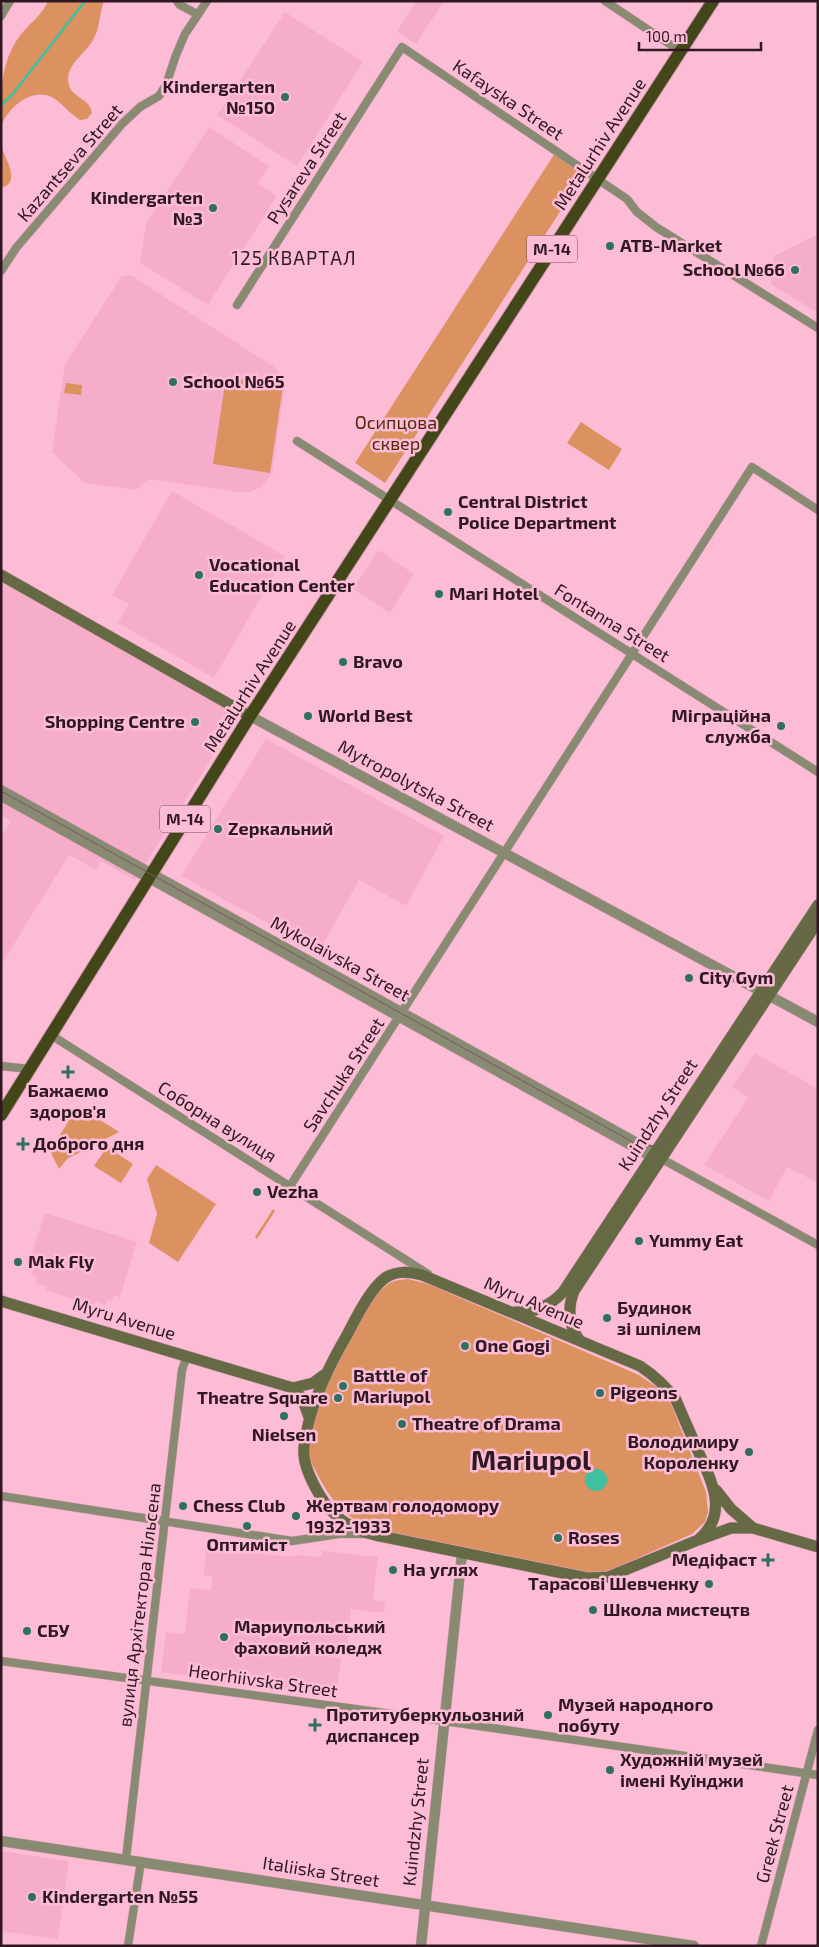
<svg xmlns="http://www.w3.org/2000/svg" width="819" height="1947" font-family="'Exo 2',sans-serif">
  <rect width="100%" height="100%" fill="#fdbcd6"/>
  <!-- built -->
  <path fill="#f6adca" d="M416,1h28l-28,43 -19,-13z
    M285,12l78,50 -66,104 -80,-51z
    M209,127l60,39 -11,18 19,12 -69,109 -68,-42 6,-39z
    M818,234v79l-47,-29 3,-28z
    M122,276h10l141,90 6,6 6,13 -13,89 -11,13 -11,5h-11l-90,-13 -13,11 -51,-7 -33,-31 13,-88z
    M172,491l113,65 -71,122 -96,-55 11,-19 -17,-9z
    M378,550l36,24 -24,39 -37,-24z
    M1,581l238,134 -104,165 -34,-19 -5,9 -27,-15 -68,110v-128l10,-16 -10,-6z
    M266,739l178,97 -38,70 -47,-26 -40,71 -138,-75z
    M755,1053l63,36v94l-31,-16 -18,34 -65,-36 44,-67 -16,-11z
    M45,1213l92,29 -17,55 -6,-2 -2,6 -5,-2 -2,6 -10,-3 -1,4 -49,-16 1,-4 -10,-3 1,-6 -5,-2 1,-5 -6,-2z
    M206,1547l33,3v2l55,5 1,-2 26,2 1,-6 56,6 -5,43 12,1 -1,12 -33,-4 -4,40 -44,-5 -1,9 39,5 -5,38 -175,-24 5,-40 19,2 5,-46 21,2 1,-14 -8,-1z
    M1,1851l68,10 -11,78 -57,-8z"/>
  <!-- green -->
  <path fill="#dc9160" d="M48,1h56c-5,13 -4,26 -10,37 -7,16 -33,28 -24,50 6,11 20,11 22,25l-5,6 -7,1c-10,-6 -18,-17 -28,-23 -21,-10 -44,11 -51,29 0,-31 -1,-63 18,-89 9,-13 22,-20 29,-36z
    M1,146c4,12 21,37 0,42z
    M555,153l30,20 -200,310 -30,-20z
    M226,377l57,9 -13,87 -57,-9z
    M66,383l16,2 -1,10 -17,-2z
    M581,422l41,27 -13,21 -42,-27z
    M78,1106l41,26 -52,27 -8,10 -9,-18z
    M107,1147l26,17 -12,19 -27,-17z
    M156,1165l60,39 -38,58 -29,-19 8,-29 -10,-35z
    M273,1209l2,2 -18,28 -2,-2z
    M408,1279l20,5 211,91 19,13 13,16 35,88 2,20 -3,10 -13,12 -77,34 -9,3 -18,1 -212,-43c-29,-9 -44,-27 -57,-52 -4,-8 -10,-16 -10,-25 0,-17 8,-47 15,-63 5,-11 12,-23 18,-34 12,-24 23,-53 45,-70 6,-5 14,-5 21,-6z"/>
  <!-- water -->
  <path fill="#3ec1a1" d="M585 1480a11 11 0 1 1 22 0a11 11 0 1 1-22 0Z"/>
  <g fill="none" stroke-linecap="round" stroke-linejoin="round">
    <!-- stream -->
    <path stroke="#3ec1a1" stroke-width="2.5" d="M1,105l11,-10 73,-94"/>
    <defs>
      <path id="minor" d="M177,1l3,4 17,9
        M605,1l75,50
        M1,16l9,-15
        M1,271l15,-23 106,-124 18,-17 19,-11 7,-11 10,-30 9,-21 22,-33
        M237,305l165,-258 225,152 10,13 19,15 162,101
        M297,441l521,331
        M1,789l656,364
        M1,797l651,361 10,1 156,86
        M51,1035l377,239
        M1,1066l29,3
        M290,1186l462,-719 66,43
        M1,1496l291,45 47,-7h24
        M1,1661l443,60 374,54
        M126,1859l56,-489 5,-14
        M128,1946l13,-85
        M761,1946l57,-216"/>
      <path id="tertiary" d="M250,716l568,306
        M1,1841l693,105
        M421,1946l41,-393"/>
      <path id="secondary" d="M1,575l249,141
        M1,1301l292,87 20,-5 11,-8
        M515,1312c19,1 35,-6 48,-20l255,-387
        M580,1341c-12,-16 -13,-32 -6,-50l244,-370
        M293,1388l9,10 7,19
        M716,1490l15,19 22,19
        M698,1540c32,-26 13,-60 0,-89 -7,-17 -15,-34 -22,-51 -10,-14 -21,-24 -36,-34l-218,-91c-13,-3 -25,-5 -37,3 -15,11 -29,40 -38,57 -17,29 -31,57 -39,90 -2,10 -5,20 -4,30 1,13 8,27 15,39 13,22 30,35 56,41l212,43 21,-1 90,-37 33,-12h22l65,19"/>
      <path id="trunk" d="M1,1115l249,-399 463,-715"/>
    </defs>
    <!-- minor casing -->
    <use href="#minor" stroke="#d49bb2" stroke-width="9"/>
    <!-- tertiary casing -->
    <use href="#tertiary" stroke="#d49bb2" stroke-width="11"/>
    <!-- secondary casing -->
    <use href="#secondary" stroke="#d49bb2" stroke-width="12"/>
    <!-- trunk casing -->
    <use href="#trunk" stroke="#d49bb2" stroke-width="14"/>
    <!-- minor -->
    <use href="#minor" stroke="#888b72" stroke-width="8"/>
    <!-- tertiary -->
    <use href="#tertiary" stroke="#888b72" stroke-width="10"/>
    <!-- secondary -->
    <use href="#secondary" stroke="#666a44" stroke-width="11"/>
    <!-- trunk -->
    <use href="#trunk" stroke="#434618" stroke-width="12"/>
    <!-- tram -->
    <path stroke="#7b5464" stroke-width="1" d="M1,791l637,354c14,3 23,0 32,-10l148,-225"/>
  </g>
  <!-- markers -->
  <g fill="#2f6f5e" stroke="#fdbcd6" stroke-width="2">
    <circle cx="285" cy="97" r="5"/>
    <circle cx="213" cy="208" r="5"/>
    <circle cx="610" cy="246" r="5"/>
    <circle cx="795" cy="270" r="5"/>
    <circle cx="173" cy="382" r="5"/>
    <circle cx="448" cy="512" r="5"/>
    <circle cx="199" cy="575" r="5"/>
    <circle cx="439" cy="594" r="5"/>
    <circle cx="343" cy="662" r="5"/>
    <circle cx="308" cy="716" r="5"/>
    <circle cx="195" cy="722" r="5"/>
    <circle cx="781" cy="726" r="5"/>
    <circle cx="218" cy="829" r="5"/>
    <circle cx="689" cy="978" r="5"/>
    <path d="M65.5 1064.5h5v5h5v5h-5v5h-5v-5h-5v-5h5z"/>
    <path d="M20.5 1136.5h5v5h5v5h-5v5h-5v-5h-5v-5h5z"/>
    <circle cx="257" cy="1192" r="5"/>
    <circle cx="639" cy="1241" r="5"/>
    <circle cx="18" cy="1262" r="5"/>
    <circle cx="607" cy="1318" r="5"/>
    <circle cx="465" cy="1346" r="5"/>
    <circle cx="343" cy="1386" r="5"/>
    <circle cx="600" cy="1393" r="5"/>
    <circle cx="338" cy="1398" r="5"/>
    <circle cx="284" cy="1416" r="5"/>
    <circle cx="402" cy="1424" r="5"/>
    <circle cx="749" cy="1452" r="5"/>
    <circle cx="183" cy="1506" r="5"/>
    <circle cx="296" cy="1516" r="5"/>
    <circle cx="247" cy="1526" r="5"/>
    <circle cx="558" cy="1538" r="5"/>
    <path d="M765.5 1552.5h5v5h5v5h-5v5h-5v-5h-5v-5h5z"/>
    <circle cx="393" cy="1570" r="5"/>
    <circle cx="709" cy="1584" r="5"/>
    <circle cx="593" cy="1610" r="5"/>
    <circle cx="27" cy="1631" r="5"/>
    <circle cx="224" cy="1637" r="5"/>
    <circle cx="548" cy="1715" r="5"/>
    <path d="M312.5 1717.5h5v5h5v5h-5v5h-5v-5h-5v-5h5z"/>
    <circle cx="610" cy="1770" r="5"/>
    <circle cx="32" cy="1897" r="5"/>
  </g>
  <g text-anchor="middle" stroke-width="5" stroke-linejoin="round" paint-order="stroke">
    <!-- shield labels -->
    <g fill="#fdbcd6" stroke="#6e4958" stroke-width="1">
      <rect x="527" y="235.5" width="50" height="27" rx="4"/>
      <rect x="160" y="805.5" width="50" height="27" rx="4"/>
    </g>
    <g font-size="16" font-weight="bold" fill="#301822">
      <text x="552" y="255">М-14</text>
      <text x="185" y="825">М-14</text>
    </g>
    <!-- poi labels -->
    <g font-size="18" font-weight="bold" fill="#301822" stroke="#fdbcd6" text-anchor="start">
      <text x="275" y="93" text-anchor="end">Kindergarten<tspan x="275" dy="21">№150</tspan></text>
      <text x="203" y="204" text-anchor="end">Kindergarten<tspan x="203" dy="21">№3</tspan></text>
      <text x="620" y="252">ATB-Market</text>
      <text x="785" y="276" text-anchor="end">School №66</text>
      <text x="183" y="388">School №65</text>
      <text x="458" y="508">Central District<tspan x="458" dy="21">Police Department</tspan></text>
      <text x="209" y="571">Vocational<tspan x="209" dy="21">Education Center</tspan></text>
      <text x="449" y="600">Mari Hotel</text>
      <text x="353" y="668">Bravo</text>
      <text x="318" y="722">World Best</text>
      <text x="771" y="722" text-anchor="end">Міграційна<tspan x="771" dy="21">служба</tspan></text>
      <text x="185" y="728" text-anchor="end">Shopping Centre</text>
      <text x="228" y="835">Zеркальний</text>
      <text x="699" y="984">City Gym</text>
      <text x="68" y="1097" text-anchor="middle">Бажаємо<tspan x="68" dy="21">здоров'я</tspan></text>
      <text x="33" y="1150">Доброго дня</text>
      <text x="267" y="1198">Vezha</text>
      <text x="649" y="1247">Yummy Eat</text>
      <text x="28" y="1268">Mak Fly</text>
      <text x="617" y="1314">Будинок<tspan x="617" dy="21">зі шпілем</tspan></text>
      <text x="475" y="1352">One Gogi</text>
      <text x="353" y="1382">Battle of<tspan x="353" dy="21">Mariupol</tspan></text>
      <text x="610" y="1399">Pigeons</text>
      <text x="328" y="1404" text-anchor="end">Theatre Square</text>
      <text x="412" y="1430">Theatre of Drama</text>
      <text x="284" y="1441" text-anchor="middle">Nielsen</text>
      <text x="739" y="1448" text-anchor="end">Володимиру<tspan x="739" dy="21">Короленку</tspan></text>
      <text x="193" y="1512">Chess Club</text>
      <text x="306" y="1512">Жертвам голодомору<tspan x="306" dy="21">1932-1933</tspan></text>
      <text x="568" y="1544">Roses</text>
      <text x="247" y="1551" text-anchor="middle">Оптиміст</text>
      <text x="757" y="1566" text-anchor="end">Медіфаст</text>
      <text x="403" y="1576">На углях</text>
      <text x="699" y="1590" text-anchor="end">Тарасові Шевченку</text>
      <text x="603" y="1616">Школа мистецтв</text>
      <text x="234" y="1633">Мариупольський<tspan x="234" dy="21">фаховий коледж</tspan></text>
      <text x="37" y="1637">СБУ</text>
      <text x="558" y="1711">Музей народного<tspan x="558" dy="21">побуту</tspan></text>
      <text x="326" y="1721">Протитуберкульозний<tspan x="326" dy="21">диспансер</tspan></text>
      <text x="620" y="1766">Художній музей<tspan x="620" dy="21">імені Куїнджи</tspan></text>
      <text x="42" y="1903">Kindergarten №55</text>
    </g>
    <!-- street labels -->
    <g font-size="18" fill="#301822" stroke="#fdbcd6">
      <text transform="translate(508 100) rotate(34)" y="6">Kafayska Street</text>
      <text transform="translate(600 144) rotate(-57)" y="6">Metalurhiv Avenue</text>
      <text transform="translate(70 163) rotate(-49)" y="6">Kazantseva Street</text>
      <text transform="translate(307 168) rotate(-57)" y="6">Pysareva Street</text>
      <text transform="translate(612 623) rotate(32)" y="6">Fontanna Street</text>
      <text transform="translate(250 686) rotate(-57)" y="6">Metalurhiv Avenue</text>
      <text transform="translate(416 786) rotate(28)" y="6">Mytropolytska Street</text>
      <text transform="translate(340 959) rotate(29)" y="6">Mykolaivska Street</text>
      <text transform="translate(344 1075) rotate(-57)" y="6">Savchuka Street</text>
      <text transform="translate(658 1115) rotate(-57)" y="6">Kuindzhy Street</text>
      <text transform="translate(217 1122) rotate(32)" y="6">Соборна вулиця</text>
      <text transform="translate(534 1303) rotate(23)" y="6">Myru Avenue</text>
      <text transform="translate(124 1319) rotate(17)" y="6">Myru Avenue</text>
      <text transform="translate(140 1605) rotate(-83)" y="6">вулиця Архітектора Нільсена</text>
      <text transform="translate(263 1681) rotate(8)" y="6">Heorhiivska Street</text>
      <text transform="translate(416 1822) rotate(-84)" y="6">Kuindzhy Street</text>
      <text transform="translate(775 1834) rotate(-75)" y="6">Greek Street</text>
      <text transform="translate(321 1872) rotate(9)" y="6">Italiiska Street</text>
    </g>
    <!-- park labels -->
    <g font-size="18" fill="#52290b" stroke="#fdbcd6">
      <text x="396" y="429">Осипцова<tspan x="396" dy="21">сквер</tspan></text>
    </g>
    <!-- neighbourhood labels -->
    <g font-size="19" letter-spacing="1" fill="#301822" stroke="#fdbcd6">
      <text x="294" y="265">125 КВАРТАЛ</text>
    </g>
    <!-- town labels -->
    <g font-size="28" font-weight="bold" fill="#301822" stroke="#fdbcd6">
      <text x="531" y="1470">Mariupol</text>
    </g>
  </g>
  <!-- border -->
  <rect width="819" height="1947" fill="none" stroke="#301822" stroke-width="5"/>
  <!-- scale -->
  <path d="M639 42v8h122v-8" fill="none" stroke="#301822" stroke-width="2.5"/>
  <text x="646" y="42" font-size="15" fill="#301822" stroke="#fdbcd6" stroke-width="4" paint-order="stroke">100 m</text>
</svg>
